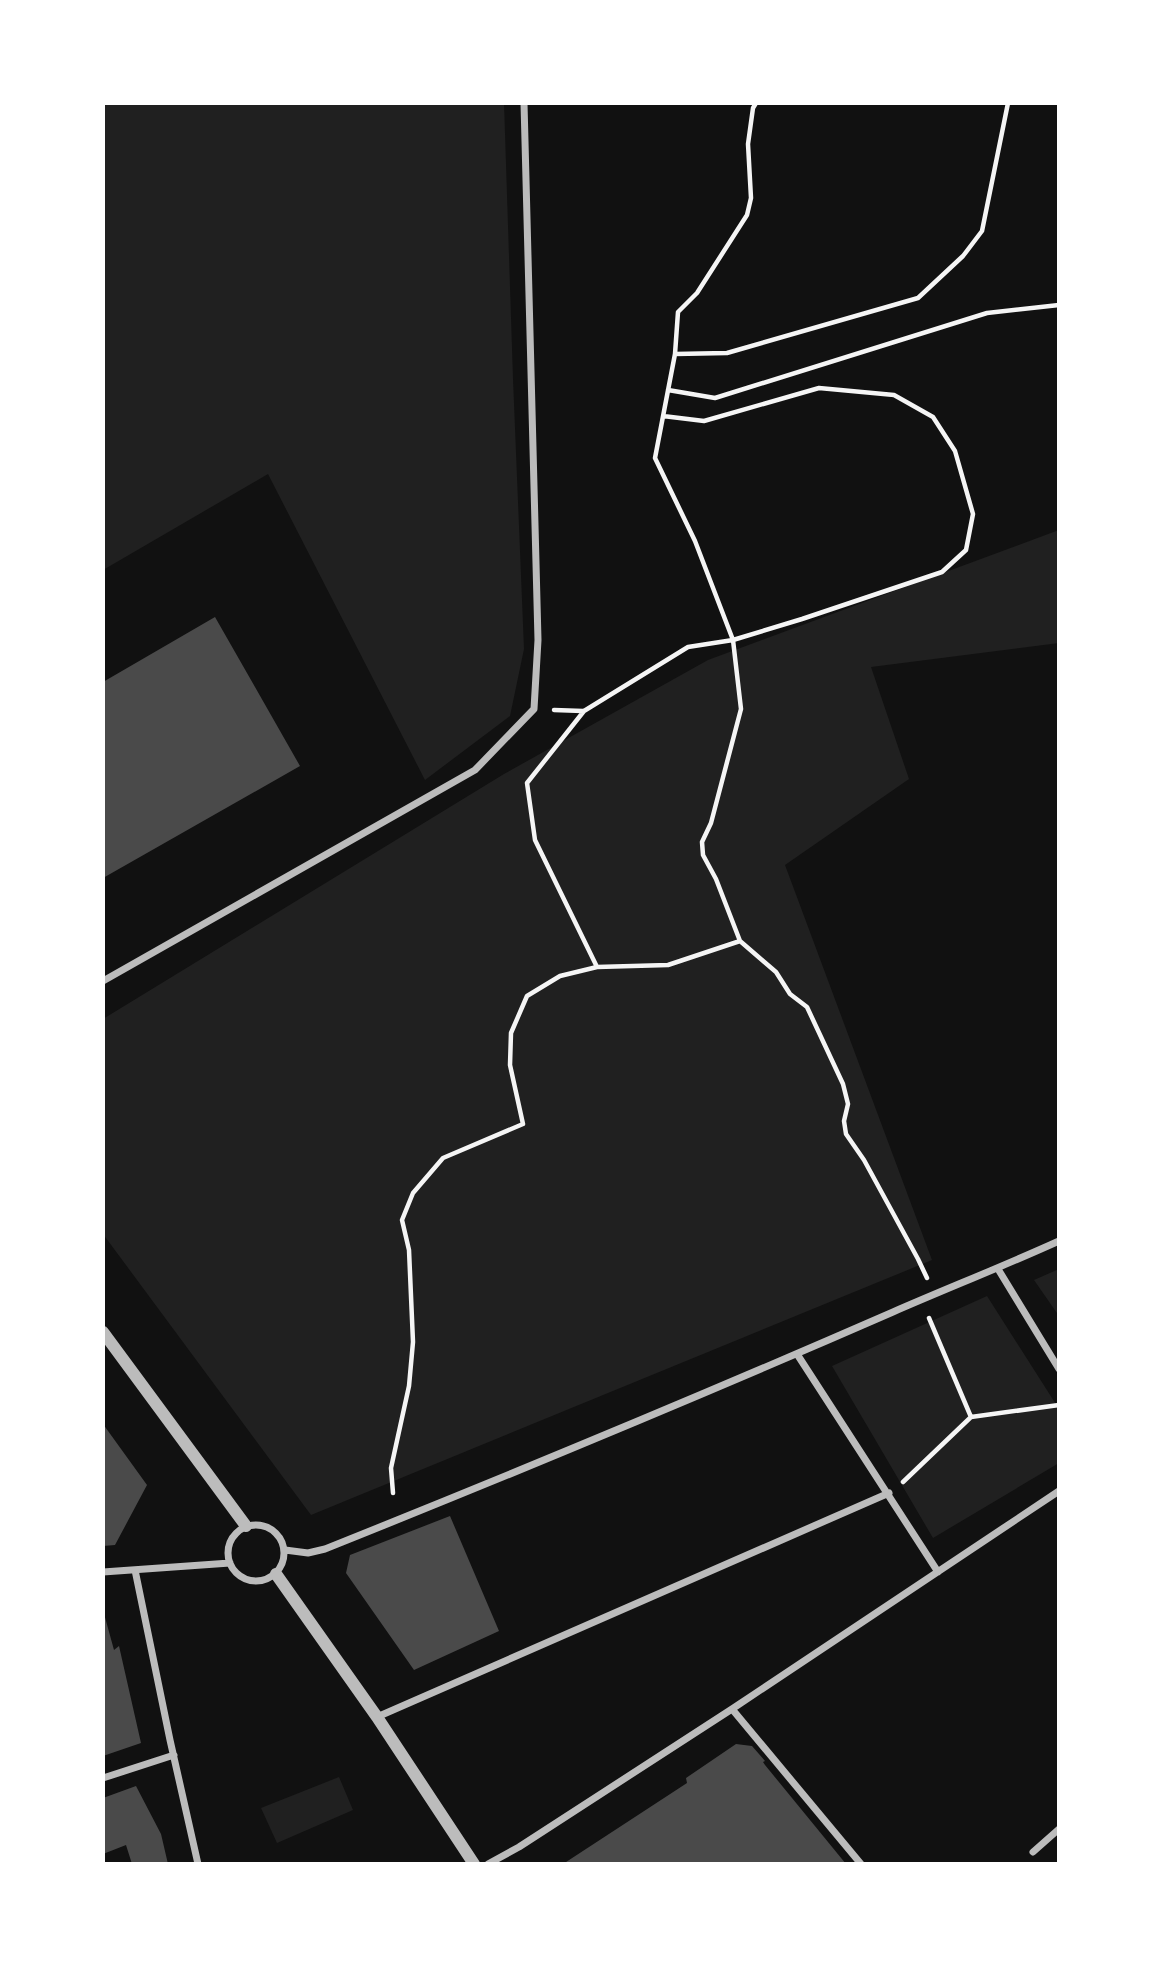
<svg xmlns="http://www.w3.org/2000/svg" width="1162" height="1967" font-family="'Roboto Serif',serif">
  <rect width="100%" height="100%" fill="#111"/>
  <!-- green -->
  <path fill="#202020" d="M103,103h401l9,276 11,270 -14,67 -85,64 -157,-306 -165,96z
    M1059,530v113l-188,24 38,112 -124,86 147,395 -621,255 -208,-281v-215l401,-245 204,-114z
    M1059,1269v47l-25,-36z
    M987,1296l72,113v54l-126,75 -101,-172z
    M339,1777l14,33 -76,33 -16,-35z"/>
  <!-- building -->
  <path fill="#4a4a4a" d="M215,617l85,149 -197,112v-196z
    M103,1424l44,61 -32,60 -12,1z
    M450,1516l49,115 -85,39 -68,-97 4,-18z
    M103,1610l11,40 5,-4 22,97 -38,13z
    M736,1744l16,2 13,15 -2,1 2,3 81,99h-283l124,-81 -1,-5z
    M136,1786l25,48 7,30h-36l-6,-19 -23,9v-56z"/>
  <g fill="none" stroke-linecap="round" stroke-linejoin="round">
    <!-- path -->
    <path stroke="#f5f5f5" stroke-width="4.5" d="M675,354l3,-42 19,-19 50,-78 4,-17 -3,-54 5,-36 3,-5
      M668,390l47,8 272,-85 72,-8
      M663,416l41,5 115,-33 75,7 39,22 22,34 18,63 -7,36 -24,22 -140,47 -69,21 -45,7 -104,64 -57,72 8,57 62,127 71,-2 72,-24
      M554,710l29,1
      M927,1278l-9,-19 -54,-99 -18,-26 -2,-13 4,-17 -5,-20 -36,-77 -17,-13 -14,-22 -36,-31 -24,-62 -13,-24 -1,-13 9,-19 30,-114 -8,-69 -38,-99 -40,-83 20,-104 52,-1 191,-55 45,-42 19,-25 26,-128
      M971,1417l88,-12
      M903,1482l68,-65 -42,-99
      M393,1493l-2,-25 18,-82 4,-44 -4,-92 -7,-30 11,-27 30,-35 80,-34 -13,-59 1,-32 16,-37 33,-20 37,-9"/>
    <!-- minor -->
    <path stroke="#bcbcbc" stroke-width="7" d="M103,981l372,-211 59,-61 4,-69 -14,-537
      M998,1269l61,100
      M797,1354l141,218
      M228 1553a28 28 0 1 1 56 0a28 28 0 1 1-56 0Z
      M285,1550l23,3 17,-4c190,-76 380,-155 568,-237 55,-24 111,-46 166,-71
      M135,1570l35,170 28,124
      M103,1572l127,-9
      M732,1709l129,155
      M377,1717l512,-224
      M103,1778l71,-23
      M1033,1852l26,-23
      M488,1864l31,-17 213,-138 327,-218"/>
    <!-- tertiary -->
    <path stroke="#bcbcbc" stroke-width="12" d="M103,1332l143,194
      M276,1574l101,143 97,147"/>
  </g>
  <!-- border -->
  <rect width="1162" height="1967" fill="none" stroke="#ffffff" stroke-width="210"/>
</svg>
